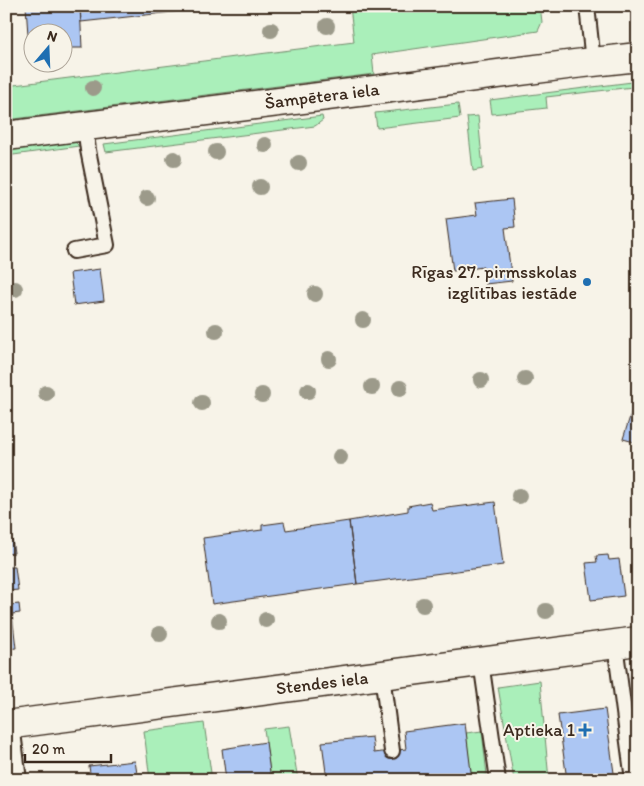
<svg xmlns="http://www.w3.org/2000/svg" width="644" height="786" font-family="Itim,sans-serif">
  <rect width="100%" height="100%" fill="#f7f3e8"/>
  <filter id="ink" filterUnits="userSpaceOnUse"><feTurbulence type="fractalNoise" baseFrequency=".02" numOctaves="2"/><feDisplacementMap in="SourceGraphic" scale="10" xChannelSelector="R" yChannelSelector="G"/><feConvolveMatrix kernelMatrix="1 2 1 2 8 2 1 2 1" color-interpolation-filters="sRGB"/></filter>
  <g filter="url(#ink)">
    <!-- green -->
    <path fill="#aaefba" stroke="#728c6c" d="M350,6h190l2,16 -4,9 -166,24 2,19 -368,46v-34l348,-44z
      M632,82l1,5 -87,10 1,11 -55,6 -2,-14z
      M458,104l2,14 -83,10 -2,-15z
      M322,116l1,4 -8,6 -209,26 -2,-8z
      M478,116l5,53 -10,2 -6,-54z
      M73,140l6,6 -73,10v-7z
      M540,681l9,99h-35l-16,-93z
      M204,723l8,57h-62l-6,-49z
      M289,726l9,54h-27l-7,-51z
      M482,731l5,44 -16,2 -5,-44z"/>
    <!-- building -->
    <path fill="#acc6f3" stroke="#3b2a1e" d="M26,6h54l2,42h-20v-16h-30v17h-3z
      M80,6h139v1l-138,15z
      M512,199l3,28 -10,1 7,53 -27,3 -2,-17 -30,4 -7,-52 31,-4 -2,-12z
      M100,269l4,32 -30,4 -4,-32z
      M638,391v52l-15,-4z
      M430,502l2,8 63,-8 8,63 -146,19 -8,-63 59,-10v-5z
      M349,521l8,63 -145,20 -9,-66 59,-8v-5l22,-3 2,8z
      M6,540h6l2,13 -8,1z
      M6,555l2,12h7l3,23 -10,1 2,14 9,-1 1,9 -8,1 4,34 -10,1z
      M608,555l1,5 10,-1 5,37 -33,4 -5,-37 11,-1 -1,-6z
      M605,709l10,71h-48l-9,-65z
      M465,723l7,57h-145l-5,-38 50,-5 2,16 32,-4 -2,-18z
      M266,742l5,38h-45l-4,-31z
      M135,761l3,19h-47l-2,-14z"/>
    <g fill="none" stroke-linecap="round" stroke-linejoin="round">
      <defs>
        <path id="lane" d="M587,6l6,56
          M74,251l33,-6 -19,-95 -3,-24
          M615,644l18,136
          M481,662l17,118
          M382,675l10,76
          M12,724l7,56"/>
        <path id="street" d="M6,136l369,-46 200,-26 63,-7
          M6,725l632,-84"/>
      </defs>
      <!-- lane casing -->
      <use href="#lane" stroke="#3b2a1e" stroke-width="18"/>
      <!-- street casing -->
      <use href="#street" stroke="#3b2a1e" stroke-width="31"/>
      <!-- lane -->
      <use href="#lane" stroke="#f7f3e8" stroke-width="14"/>
      <!-- street -->
      <use href="#street" stroke="#f7f3e8" stroke-width="28"/>
    </g>
    <!-- trees -->
    <g fill="#9c9a8a">
      <circle cx="327" cy="26" r="8"/>
      <circle cx="271" cy="30" r="8"/>
      <circle cx="93" cy="88" r="8"/>
      <circle cx="265" cy="145" r="8"/>
      <circle cx="216" cy="152" r="8"/>
      <circle cx="174" cy="159" r="8"/>
      <circle cx="299" cy="163" r="8"/>
      <circle cx="260" cy="187" r="8"/>
      <circle cx="147" cy="198" r="8"/>
      <circle cx="15" cy="289" r="8"/>
      <circle cx="315" cy="294" r="8"/>
      <circle cx="363" cy="320" r="8"/>
      <circle cx="216" cy="331" r="8"/>
      <circle cx="329" cy="359" r="8"/>
      <circle cx="525" cy="379" r="8"/>
      <circle cx="481" cy="380" r="8"/>
      <circle cx="372" cy="387" r="8"/>
      <circle cx="400" cy="388" r="8"/>
      <circle cx="308" cy="391" r="8"/>
      <circle cx="46" cy="393" r="8"/>
      <circle cx="262" cy="395" r="8"/>
      <circle cx="202" cy="403" r="8"/>
      <circle cx="340" cy="457" r="8"/>
      <circle cx="519" cy="496" r="8"/>
      <circle cx="423" cy="605" r="8"/>
      <circle cx="546" cy="611" r="8"/>
      <circle cx="266" cy="620" r="8"/>
      <circle cx="219" cy="621" r="8"/>
      <circle cx="160" cy="634" r="8"/>
    </g>
  </g>
  <!-- markers -->
  <g fill="#1f6fb2" stroke="#f7f3e8" stroke-width="2">
    <circle cx="587" cy="282" r="5"/>
    <path d="M582.5 722.5h5v5h5v5h-5v5h-5v-5h-5v-5h5z"/>
  </g>
  <g text-anchor="middle" stroke-width="4" stroke-linejoin="round" paint-order="stroke">
    <!-- street labels -->
    <g font-size="18" fill="#3b2a1e" stroke="#f7f3e8">
      <text transform="translate(322 96) rotate(-7)" y="6">Šampētera iela</text>
      <text transform="translate(322 683) rotate(-7)" y="6">Stendes iela</text>
    </g>
    <!-- poi labels -->
    <g font-size="18" fill="#3b2a1e" stroke="#f7f3e8" text-anchor="end">
      <text x="577" y="278">Rīgas 27. pirmsskolas<tspan x="577" dy="21">izglītības iestāde</tspan></text>
      <text x="575" y="736">Aptieka 1</text>
    </g>
  </g>
  <!-- margin -->
  <rect width="644" height="786" fill="none" stroke="#f7f3e8" stroke-width="25"/>
  <rect x="12" y="12" width="619" height="761" fill="none" stroke="#3b2a1e" stroke-width="2" filter="url(#ink)"/>
  <!-- north arrow -->
  <g transform="translate(48 48) rotate(19)"><circle r="24" fill="#f7f3e8" stroke="#aca397"/>
  <path d="M0-4L9 19L0 12L-9 19Z" fill="#1f6fb2"/>
  <text y="-8" font-size="14" font-weight="bold" text-anchor="middle" fill="#3b2a1e">N</text>
  </g>
  <!-- scale -->
  <path d="M25 754v8h86v-8" fill="none" stroke="#3b2a1e" stroke-width="2.5"/>
  <text x="32" y="754" font-size="15" fill="#3b2a1e" stroke="#f7f3e8" stroke-width="4" paint-order="stroke">20 m</text>
</svg>
